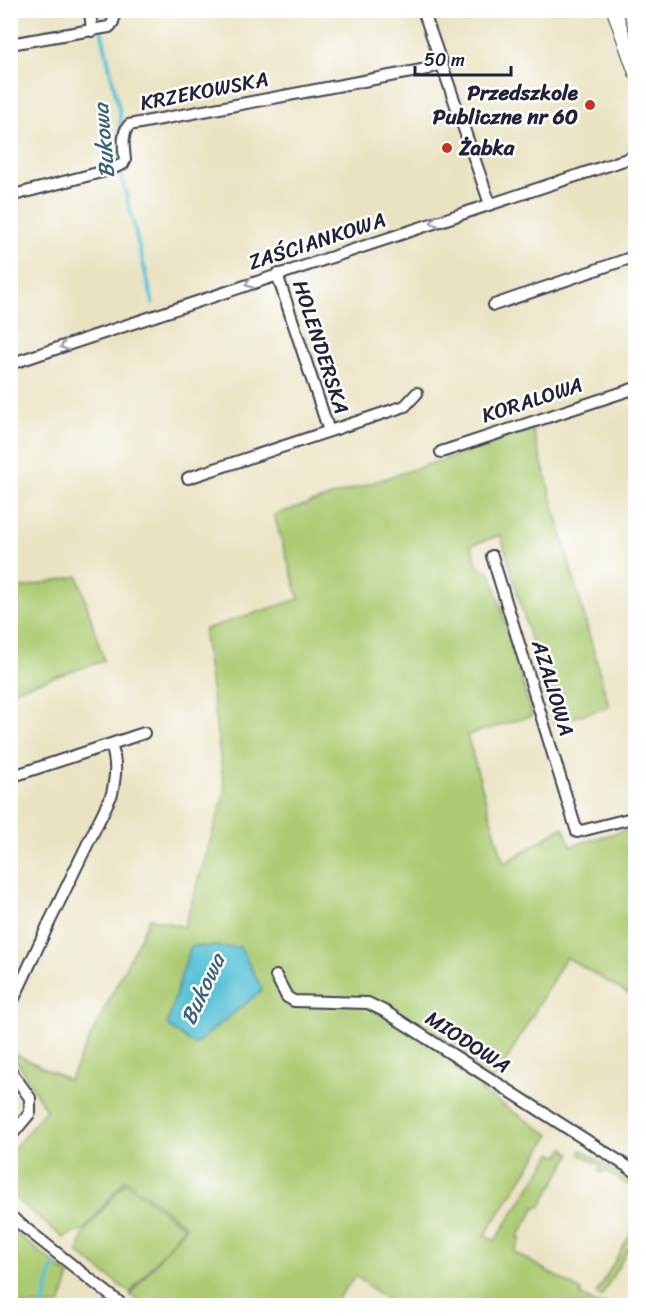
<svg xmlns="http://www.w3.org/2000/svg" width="646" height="1316" font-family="Sriracha,sans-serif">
  <rect width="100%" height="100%" fill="#fff"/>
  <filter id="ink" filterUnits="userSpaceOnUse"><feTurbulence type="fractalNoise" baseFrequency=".0167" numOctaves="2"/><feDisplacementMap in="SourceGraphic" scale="12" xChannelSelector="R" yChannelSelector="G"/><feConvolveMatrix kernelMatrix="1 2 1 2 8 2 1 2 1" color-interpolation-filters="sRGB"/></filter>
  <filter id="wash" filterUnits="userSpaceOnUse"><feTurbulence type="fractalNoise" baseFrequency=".008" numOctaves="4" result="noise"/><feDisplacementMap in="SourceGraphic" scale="24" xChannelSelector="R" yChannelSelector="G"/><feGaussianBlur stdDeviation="1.35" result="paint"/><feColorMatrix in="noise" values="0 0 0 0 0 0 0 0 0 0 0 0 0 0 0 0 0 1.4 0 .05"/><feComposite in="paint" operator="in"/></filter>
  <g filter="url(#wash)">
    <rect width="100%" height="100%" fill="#e9e3c2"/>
    <!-- green -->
    <path fill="#acca71" stroke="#677656" stroke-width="1.5" d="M533,430l76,277 -55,16 -53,-188 -30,10 7,22 13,6 41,143 -65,19 37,129 59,-37 8,19 64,-19v171l-69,-41 -67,116 -18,18 69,44 -65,100 10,6 57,-88 7,4 5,-9 7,6 -31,53 -4,-1 -18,31 3,2 -7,13 68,39 -2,4 16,9h12l-215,1 -37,-29 -24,29h-188l-14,-10 56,-69 -61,-47 -40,50 -22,9 -52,-43v-43l35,-42 -35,-58 58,28 81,-162 34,9 41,-135 -21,-157 1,-6 94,-30 -25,-84z
      M78,576l26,85 -93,30v-101z
      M582,1150l53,34v5l-31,-19 -2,3 -4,-2 3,-5 -20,-11 -1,-2z
      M125,1182l59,45 -54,66 -52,-40 5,-19z
      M635,1226v11l-34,60 -5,-3z
      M11,1229l59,47 -10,29h-49z"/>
    <!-- water -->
    <path fill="#5bc3d7" stroke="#3e7289" stroke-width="1.5" d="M191,946l49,1 22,42 -1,2 -67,54 -27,-20 15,-52z"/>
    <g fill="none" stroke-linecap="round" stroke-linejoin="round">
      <!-- stream -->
      <path stroke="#5bc3d7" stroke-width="4" d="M98,10l3,19 19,85v22
        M119,149v17l34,137
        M43,1306l11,-42"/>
    </g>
  </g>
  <g filter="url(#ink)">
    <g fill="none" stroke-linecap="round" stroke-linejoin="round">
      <defs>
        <path id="minor" d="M90,10l2,21
          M423,10l67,194
          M10,44l99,-17c6,-5 5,-9 4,-17
          M10,196l99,-26 14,-6 2,-4c-1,-11 -4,-26 4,-35l298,-56 14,-5
          M277,274l52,157
          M494,305l142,-49
          M10,364l626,-208
          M441,452l195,-64
          M188,478l217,-72 12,-13
          M492,556l85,276 59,-15
          M111,744l33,-11
          M10,777l101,-33c6,20 5,30 1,50l-63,129 -39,84
          M276,976l11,21 7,4 74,2 18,9 250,160
          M10,1070l20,28v15l-20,24
          M10,1216l114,90"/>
        <path id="tertiary" d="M614,10l22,63"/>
      </defs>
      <!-- minor casing -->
      <use href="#minor" stroke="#403f4f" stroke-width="14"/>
      <!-- tertiary casing -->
      <use href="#tertiary" stroke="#403f4f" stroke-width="16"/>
      <!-- minor -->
      <use href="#minor" stroke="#fff" stroke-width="10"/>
      <!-- tertiary -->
      <use href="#tertiary" stroke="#fff" stroke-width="14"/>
    </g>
    <!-- one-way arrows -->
    <defs><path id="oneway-chevron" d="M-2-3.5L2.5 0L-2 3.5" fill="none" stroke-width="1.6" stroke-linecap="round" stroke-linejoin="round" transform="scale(1.5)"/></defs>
    <g stroke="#9c9ca7">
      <use href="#oneway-chevron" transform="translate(434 222) rotate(162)"/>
      <use href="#oneway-chevron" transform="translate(249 284) rotate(161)"/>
      <use href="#oneway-chevron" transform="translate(64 346) rotate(162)"/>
    </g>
  </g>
  <!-- markers -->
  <g fill="#c8321e" stroke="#fff" stroke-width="2">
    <circle cx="590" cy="105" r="6"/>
    <circle cx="447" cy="148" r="6"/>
  </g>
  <g text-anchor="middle" stroke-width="5" stroke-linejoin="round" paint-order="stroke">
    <!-- street labels -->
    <g font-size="21" fill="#22223b" stroke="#fff">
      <text transform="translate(204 91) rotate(-11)" y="7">KRZEKOWSKA</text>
      <text transform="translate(317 241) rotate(-18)" y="7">ZAŚCIANKOWA</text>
      <text transform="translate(321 347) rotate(72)" y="7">HOLENDERSKA</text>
      <text transform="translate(532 400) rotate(-18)" y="7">KORALOWA</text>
      <text transform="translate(553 688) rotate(73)" y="7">AZALIOWA</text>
      <text transform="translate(468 1042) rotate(33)" y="7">MIODOWA</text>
    </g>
    <!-- poi labels -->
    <g font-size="21" font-weight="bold" fill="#22223b" stroke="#fff" text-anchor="end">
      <text x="578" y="100">Przedszkole<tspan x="578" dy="24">Publiczne nr 60</tspan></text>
      <text x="459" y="155" text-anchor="start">Żabka</text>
    </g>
    <!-- water labels -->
    <g font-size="22" font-style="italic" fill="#396279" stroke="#fff">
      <text transform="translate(103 141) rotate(-95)" y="8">Bukowa</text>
      <text transform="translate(202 989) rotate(-65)" y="8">Bukowa</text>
    </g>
  </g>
  <!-- margin -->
  <rect width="646" height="1316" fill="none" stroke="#fff" stroke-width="36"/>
  <!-- scale -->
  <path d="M415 66v9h96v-9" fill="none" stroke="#22223b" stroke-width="3"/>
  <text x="424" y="66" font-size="18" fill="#22223b" stroke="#ffffff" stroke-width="4.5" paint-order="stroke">50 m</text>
</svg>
